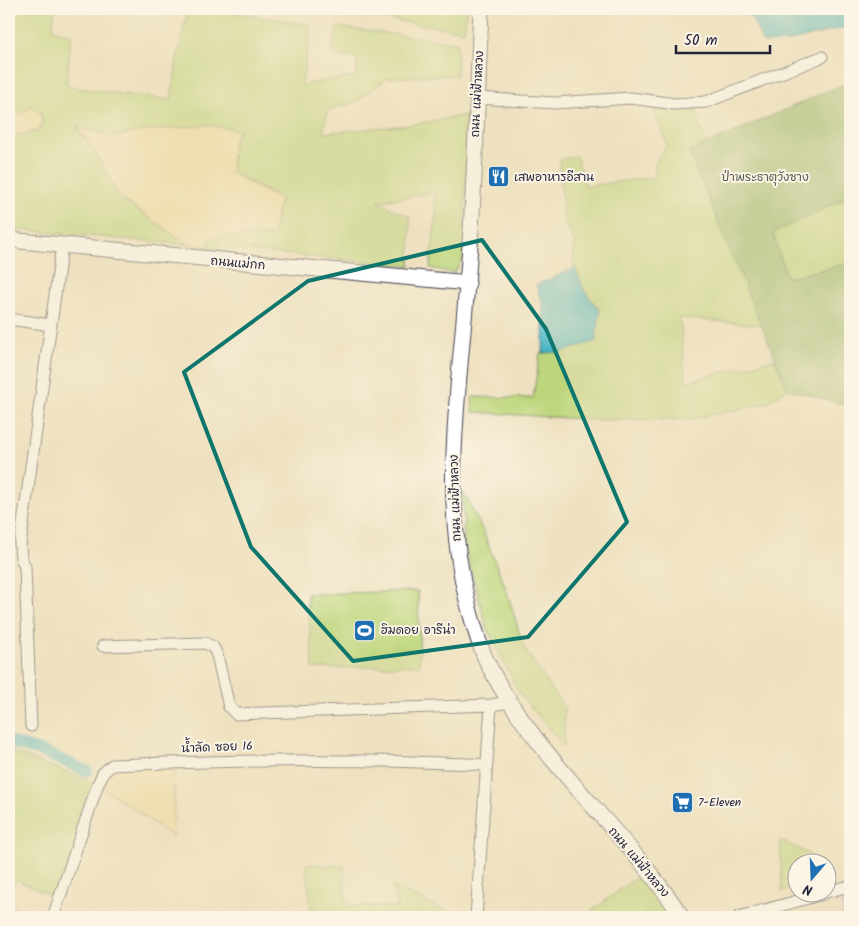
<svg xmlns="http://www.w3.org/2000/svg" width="859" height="926" font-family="Kalam,'Playpen Sans Thai',sans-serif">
  <rect width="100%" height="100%" fill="#fcf5e5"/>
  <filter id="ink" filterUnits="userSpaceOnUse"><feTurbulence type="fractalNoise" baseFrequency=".02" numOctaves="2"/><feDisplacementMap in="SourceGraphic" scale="10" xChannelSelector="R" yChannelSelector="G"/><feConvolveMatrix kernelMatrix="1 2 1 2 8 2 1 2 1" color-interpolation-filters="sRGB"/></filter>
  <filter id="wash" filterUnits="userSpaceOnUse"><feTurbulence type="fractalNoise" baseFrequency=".0096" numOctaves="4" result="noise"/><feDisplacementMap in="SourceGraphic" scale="20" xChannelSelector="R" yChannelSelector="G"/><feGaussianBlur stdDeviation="1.12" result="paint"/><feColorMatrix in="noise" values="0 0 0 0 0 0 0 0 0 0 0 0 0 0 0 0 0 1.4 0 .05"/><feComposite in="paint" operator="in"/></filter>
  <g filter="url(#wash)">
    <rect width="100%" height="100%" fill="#eee1c0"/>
    <!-- industrial -->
    <path fill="#cebed1" d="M850,890v27h-8l-4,-24z"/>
    <!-- green -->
    <path fill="#bdd67c" stroke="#707c5c" d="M9,9h46l-2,20 18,6 -4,47 -4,-1 13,7 95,12 6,-41 11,-50h23l100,16 -9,60 54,-9 1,-17 -25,-4 5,-28 120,15v33l-70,3 -31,24 -28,8 -5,23 85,-8 59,-10 -3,143 -10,15 -24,-5 6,-54 -2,-22 -56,10 32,15v49l-201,-19 -1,-7 16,-4h49l7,-38 -49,-26 2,-29 6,-12h-98l-27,6 -38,-10 18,23 26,48 69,47 -180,-16v-92l29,-6 4,-8 -1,-10 -20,2 -12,-9z
      M320,9h147l-3,22z
      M686,106l9,3 11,35 -17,8 72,173 -81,-7 6,64 88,-23 14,30 -21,14 -74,16 -97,1 -123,-8 -1,-15 61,1 7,-45 22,-1 38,-41 -16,-21 -11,-28 2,-18 -11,-22 -5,-62 17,-4 10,30 69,-9v-14l12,-18 -14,-37z
      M850,196v67l-63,15 -14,-45z
      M463,491l19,38 25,63 17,56 40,59v40l-45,-54 -32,-65 -23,-83z
      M418,591l2,74 -107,4 -6,-75z
      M9,751l89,33 -40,115 -41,-19 -8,10z
      M780,840l27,13 13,10 -24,1v22l-14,6z
      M306,864l38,2 2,39 52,2 -6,-21 67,31h-147z
      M640,874l30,43h-87l57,-42z"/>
    <!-- forest -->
    <path fill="#96b76c" stroke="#5c6c54" d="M850,81v115l-77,37 14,45 63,-15v143l-62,-17 -99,-237z"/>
    <!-- sand -->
    <path fill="#eeda9e" stroke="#887e6c" d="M9,106l12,9 10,-9 10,7 1,9 -4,9 -29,6z
      M208,125l31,5 -6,13 -2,29 29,17 20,9 -7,38h-49l-15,4v7l-20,-2 -69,-47 -26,-48 -18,-24 38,11 27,-6z
      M175,763l-2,74 -75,-53 14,-19z"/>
    <!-- water -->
    <path fill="#49b6c5" stroke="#366c80" d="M738,9h112v17l-62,16 -25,1 -11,-24z
      M575,268l9,22 16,21 -4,30 -34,11 -19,1v-47l-7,-21z"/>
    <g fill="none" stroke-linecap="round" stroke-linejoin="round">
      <!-- canal -->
      <path stroke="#49b6c5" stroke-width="12" d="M9,742l31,9 47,20"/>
    </g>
  </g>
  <g filter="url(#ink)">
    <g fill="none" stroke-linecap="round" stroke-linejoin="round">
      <defs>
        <path id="street" d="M476,98l79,5 76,-5 44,6 31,-2 116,-45
          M9,319l42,6
          M103,646l102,-3 8,4 4,8 12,52 7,7 255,-9 18,-3
          M31,726l-6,-159 -4,-9 -1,-13 42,-300
          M826,892l24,-6
          M9,914l8,3
          M53,917l45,-133 5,-11 9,-8c125,-5 250,-7 375,0
          M476,917l15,-212
          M739,917l84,-23"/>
        <path id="secondary" d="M481,9c-4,92 -6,184 -14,275 -8,109 -27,216 2,324 5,18 10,38 19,56 48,96 136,164 194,253
          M9,240l459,43"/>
      </defs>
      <!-- street casing -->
      <use href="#street" stroke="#413f4f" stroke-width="13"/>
      <!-- secondary casing -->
      <use href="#secondary" stroke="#413f4f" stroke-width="17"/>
      <!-- street -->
      <use href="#street" stroke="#fff" stroke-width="11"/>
      <!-- secondary -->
      <use href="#secondary" stroke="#fff" stroke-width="15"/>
    </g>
  </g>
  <!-- marked area -->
  <path d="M0 0H859V926H0ZM482,240l64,89 81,193 -99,115 -175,24 -102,-114 -67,-175 124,-91z" fill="#eee1c0" fill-opacity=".55" fill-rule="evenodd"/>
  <path fill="none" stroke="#0f766e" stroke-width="4" stroke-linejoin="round" d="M482,240l64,89 81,193 -99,115 -175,24 -102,-114 -67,-175 124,-91z"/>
  <!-- icons -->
  <defs>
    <symbol id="restaurant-square" viewBox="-11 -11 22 22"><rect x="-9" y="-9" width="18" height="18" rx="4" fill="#1f6fb2" stroke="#fcf5e5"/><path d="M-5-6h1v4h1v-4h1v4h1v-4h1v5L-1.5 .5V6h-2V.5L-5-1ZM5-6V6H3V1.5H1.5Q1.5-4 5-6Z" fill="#fff"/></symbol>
    <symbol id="stadium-square" viewBox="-11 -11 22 22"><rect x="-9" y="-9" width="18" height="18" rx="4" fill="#1f6fb2" stroke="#fcf5e5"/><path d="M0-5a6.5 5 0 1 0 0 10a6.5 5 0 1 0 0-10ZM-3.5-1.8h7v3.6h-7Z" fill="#fff"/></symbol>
    <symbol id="supermarket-square" viewBox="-11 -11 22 22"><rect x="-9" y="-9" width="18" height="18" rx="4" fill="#1f6fb2" stroke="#fcf5e5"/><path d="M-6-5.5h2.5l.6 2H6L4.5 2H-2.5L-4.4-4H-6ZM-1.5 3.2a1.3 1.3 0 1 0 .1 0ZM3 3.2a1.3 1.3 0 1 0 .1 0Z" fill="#fff"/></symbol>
  </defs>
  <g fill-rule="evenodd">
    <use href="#restaurant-square" x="486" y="164" width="25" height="25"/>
    <use href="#stadium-square" x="352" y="618" width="25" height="25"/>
    <use href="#supermarket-square" x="670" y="790" width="25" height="25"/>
  </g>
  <g text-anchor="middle" stroke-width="4" stroke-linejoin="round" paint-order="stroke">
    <!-- street labels -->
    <g font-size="12" fill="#22223b" stroke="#fcf5e5">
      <text transform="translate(477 94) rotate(-87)" y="4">ถนน แม่ฟ้าหลวง</text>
      <text transform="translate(238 263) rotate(5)" y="4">ถนนแม่กก</text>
      <text transform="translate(455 498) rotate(-92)" y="4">ถนน แม่ฟ้าหลวง</text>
      <text transform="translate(217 747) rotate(-2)" y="4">น้ำลัด ซอย 16</text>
      <text transform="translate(639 862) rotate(50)" y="4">ถนน แม่ฟ้าหลวง</text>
    </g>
    <!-- poi labels -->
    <g font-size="12" fill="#22223b" stroke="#fcf5e5" text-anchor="start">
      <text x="514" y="181">เสพอาหารอีสาน</text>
      <text x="381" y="634">ฮิมดอย อารีน่า</text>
      <text x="698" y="806">7-Eleven</text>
    </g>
    <!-- park labels -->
    <g font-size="12" fill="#50584e" stroke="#fcf5e5">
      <text x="765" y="181">ป่าพระธาตุวังซาง</text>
    </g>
  </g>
  <!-- margin -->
  <rect width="859" height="926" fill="none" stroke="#fcf5e5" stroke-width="30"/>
  <!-- north arrow -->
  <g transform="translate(812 878) rotate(199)"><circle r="24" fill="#fcf5e5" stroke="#a5a1a1"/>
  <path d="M0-4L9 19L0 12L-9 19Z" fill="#1f6fb2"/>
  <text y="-8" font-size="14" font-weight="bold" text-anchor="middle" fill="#22223b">N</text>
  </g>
  <!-- scale -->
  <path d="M676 45v8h94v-8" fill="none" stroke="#22223b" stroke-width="2.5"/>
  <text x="684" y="45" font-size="15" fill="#22223b" stroke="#fcf5e5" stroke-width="4" paint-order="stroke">50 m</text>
</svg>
